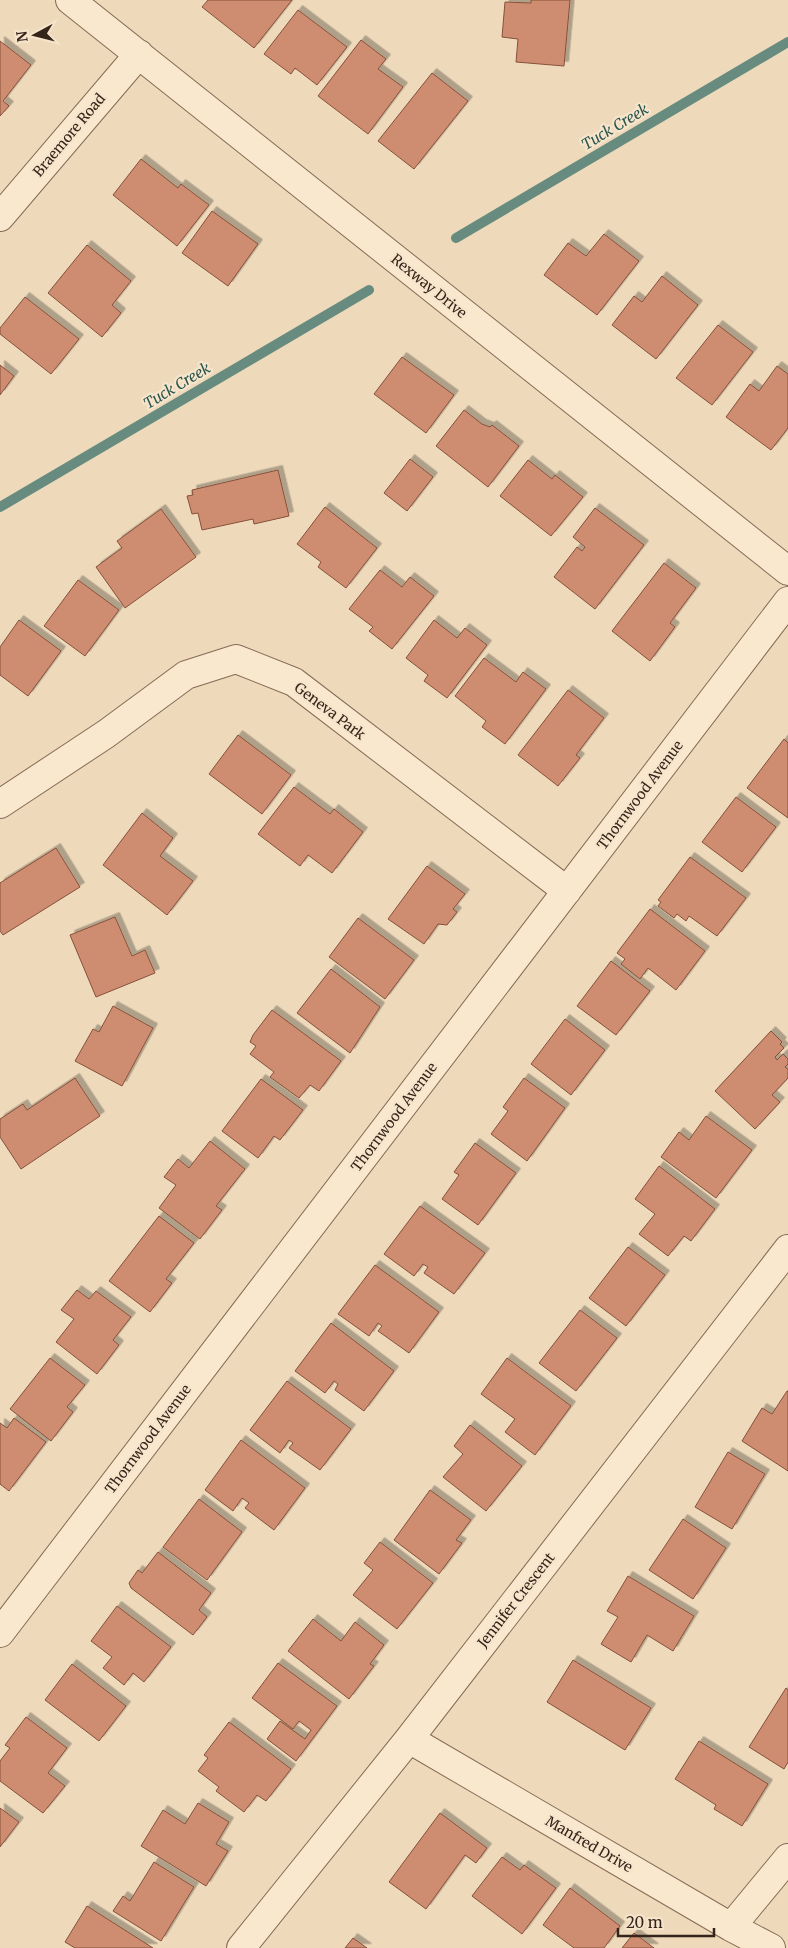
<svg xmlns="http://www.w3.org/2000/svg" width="788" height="1948" font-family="Merriweather,serif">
  <defs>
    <filter id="shadow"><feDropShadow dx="4.5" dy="-4.5" stdDeviation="0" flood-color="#0004"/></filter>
  </defs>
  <rect width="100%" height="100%" fill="#eedabb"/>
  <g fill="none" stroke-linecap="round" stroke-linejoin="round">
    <!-- stream -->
    <path stroke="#678c7f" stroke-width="10" d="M456,238l332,-196
      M0,507l369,-217"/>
  </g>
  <!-- building -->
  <path fill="#ce8d70" stroke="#86503a" filter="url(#shadow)" d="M208,0h84l-38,48 -52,-41z
    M531,0h39l-6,66 -48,-4 2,-23 -16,-2 3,-35 26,1z
    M298,10l49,37 -30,38 -22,-17 -4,6 -27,-20z
    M361,40l25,19 -8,10 25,18 -35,47 -50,-38z
    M0,41l31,24 -28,36 6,5 -9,10z
    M432,73l36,28 -54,68 -36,-28z
    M141,159l37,29 3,-4 28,21 -32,41 -64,-51z
    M212,211l46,33 -30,42 -46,-33z
    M604,234l35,27 -42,54 -53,-40 24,-32 18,13z
    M87,245l44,36 -19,24 9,8 -19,24 -54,-44z
    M662,276l36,29 -42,54 -44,-34 22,-29 8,6z
    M25,297l54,42 -28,35 -51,-40v-6z
    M718,325l35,27 -41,53 -36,-27z
    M402,357l52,38 -28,38 -52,-39z
    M0,365l14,11 -14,19z
    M777,366l11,8v54l-17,22 -45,-33 24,-33 9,7z
    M464,410l18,14 8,3 2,-2 27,21 -31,41 -52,-41z
    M410,459l23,18 -26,34 -23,-18z
    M528,460l24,19 3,-4 28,22 -32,39 -51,-40z
    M278,470l11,46 -35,8 -1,-5 -51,11 -4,-17 -6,1 -5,-18 6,-1 -1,-5z
    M325,507l52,41 -31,40 -28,-21 3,-5 -24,-18z
    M595,508l49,37 -49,64 -41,-32 23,-30 5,4 3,-4 -12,-10z
    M161,509l35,48 -71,51 -29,-41 26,-19 -5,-7z
    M664,563l32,25 -26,35 5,4 -25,34 -38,-30z
    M380,570l22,17 8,-10 24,19 -42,53 -23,-18 4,-4 -24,-18z
    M78,580l41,30 -34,46 -41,-30z
    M19,620l42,31 -33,45 -28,-21v-28z
    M434,620l23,18 8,-10 22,17 -40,53 -23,-17 4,-6 -22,-17z
    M484,658l32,24 7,-10 23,17 -41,55 -23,-17 4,-6 -31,-25z
    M568,690l36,28 -28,37 4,3 -22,28 -40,-31z
    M238,735l53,40 -29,39 -53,-40z
    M784,739l4,4v75l-41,-30z
    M294,787l36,27 4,-5 29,23 -31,41 -24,-18 -8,11 -42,-32z
    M736,797l40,30 -34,45 -40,-30z
    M142,813l31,25 -13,18 33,25 -26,34 -64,-50z
    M56,848l24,39 -77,48 -3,-4v-48z
    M690,857l56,41 -29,38 -28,-20 -3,5 -9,-7 -3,4 -16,-12 3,-4 -3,-2z
    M427,866l38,28 -12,15 4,3 -10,13 -9,-1 -14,20 -36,-25z
    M650,909l55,42 -29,39 -28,-22 -8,11 -19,-15 4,-5 -8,-6z
    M115,917l17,39 13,-6 10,23 -59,24 -26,-62z
    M358,918l56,42 -29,39 -56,-42z
    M611,961l39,30 -34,44 -39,-29z
    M331,969l49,38 -30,46 -53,-40z
    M113,1006l40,22 -31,58 -47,-25 18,-32 6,3z
    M272,1010l69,51 -22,30 -9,-6 -11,13 -29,-21 4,-5 -24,-18 6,-8 -6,-4 3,-7z
    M565,1019l40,31 -34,45 -40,-31z
    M771,1031l11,11 -2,2 4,4 -9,9 2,3 6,-6 5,5v5l-3,3 3,2v9l-16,17 8,7 -25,27 -40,-38z
    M75,1078l25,38 -79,53 -21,-32v-18l23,-15 4,6z
    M524,1078l41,30 -38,53 -36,-27 17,-23 -5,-4z
    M261,1079l42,31 -23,30 -6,-4 -16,22 -36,-27z
    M706,1116l46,34 -36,48 -55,-41 18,-25 10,8z
    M210,1141l35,28 -29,37 6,4 -22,29 -41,-31 17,-23 -12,-8 14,-18 11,9z
    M475,1143l41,30 -38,52 -36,-26 17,-24 -5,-3z
    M659,1166l56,43 -24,32 -7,-5 -16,20 -29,-22 16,-20 -20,-15z
    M420,1206l65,47 -31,41 -30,-21 4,-6 -5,-3 -9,12 -30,-22z
    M159,1216l35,27 -28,36 6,4 -22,29 -41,-31z
    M628,1247l37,28 -39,51 -37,-28z
    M375,1265l64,47 -30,41 -31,-22 4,-5 -4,-3 -9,13 -31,-22z
    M77,1290l12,9 7,-8 35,26 -18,23 6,5 -22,29 -41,-32 18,-23 -13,-9z
    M580,1310l37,28 -41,53 -37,-28z
    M331,1323l63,48 -30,40 -29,-21 3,-6 -4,-3 -9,12 -30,-22z
    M50,1358l35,27 -18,22 6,5 -22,29 -41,-32z
    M507,1358l64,48 -36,49 -30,-23 10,-13 -34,-25z
    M287,1381l64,48 -31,41 -31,-22 4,-5 -4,-3 -9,13 -30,-23z
    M787,1391h1v80l-46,-30 20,-33 10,6z
    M14,1418l32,24 -37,49 -9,-7v-61l7,5z
    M470,1425l52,41 -36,45 -43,-34 20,-23 -9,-8z
    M241,1440l64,48 -31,42 -29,-22 4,-5 -7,-5 -9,13 -28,-21z
    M728,1452l37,22 -33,55 -37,-22z
    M430,1490l41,30 -15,20 6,3 -23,31 -45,-34z
    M199,1499l43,33 -35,48 -44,-33z
    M683,1519l43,29 -33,51 -44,-29z
    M380,1542l53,41 -36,46 -44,-34 20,-25 -9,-7z
    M158,1552l53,41 -12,17 8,7 -14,18 -62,-47 -2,-5 9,-13 4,3z
    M628,1576l66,40 -21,35 -26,-16 -16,27 -30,-18 17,-27 -11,-6z
    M117,1606l54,41 -27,35 -11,-9 -9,12 -21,-17 9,-11 -21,-16z
    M313,1619l28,22 14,-19 29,23 -14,19 4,2 -25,33 -61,-48z
    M573,1660l78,48 -26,42 -78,-48z
    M278,1663l59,43 -41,55 -29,-22 13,-18 25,18 6,-9 -12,-9 -6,8 -41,-31z
    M72,1664l54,42 -27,35 -54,-41z
    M786,1688l2,2v72l-4,7 -35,-22z
    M26,1717l41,31 -19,25 17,13 -22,27 -43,-32v-20l10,-13 -5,-3z
    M229,1722l62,47 -25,32 -9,-6 -13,17 -28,-21 3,-4 -21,-16 10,-13 -4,-3z
    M699,1741l69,43 -26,42 -28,-17 2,-4 -41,-26z
    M198,1803l31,19 -13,22 12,7 -22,35 -65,-40 22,-36 22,14z
    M0,1808l19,14 -19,25z
    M440,1813l47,35 -11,15 -11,-8 -39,54 -37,-27z
    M502,1857l18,13 4,-5 32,23 -34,46 -50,-38z
    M154,1862l40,25 -33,54 -48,-30 10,-15 7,5z
    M570,1888l50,38 -16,22h-30l-31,-23z
    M87,1906l66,42h-78l-10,-6z
    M634,1933l20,15h-32z
    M353,1938l14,10h-22z"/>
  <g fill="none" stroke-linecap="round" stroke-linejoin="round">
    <defs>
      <path id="minor" d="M70,0l718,571
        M0,217l139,-163
        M0,804l106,-70 80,-59 50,-16 58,23 273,209
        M0,1633l788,-1032
        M409,1739l322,188 40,21
        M731,1927l57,-69
        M241,1948l168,-209 379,-490"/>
    </defs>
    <!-- minor casing -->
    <use href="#minor" stroke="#866a55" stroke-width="30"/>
    <!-- minor -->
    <use href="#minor" stroke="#f9e8ce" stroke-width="28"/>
  </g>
  <g text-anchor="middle" stroke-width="4.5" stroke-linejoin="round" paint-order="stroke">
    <!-- street labels -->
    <g font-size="14" fill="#35241a" stroke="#f6e5cb">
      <text transform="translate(69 135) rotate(-50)" y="5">Braemore Road</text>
      <text transform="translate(429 286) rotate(39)" y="5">Rexway Drive</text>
      <text transform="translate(330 711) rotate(37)" y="5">Geneva Park</text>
      <text transform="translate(640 795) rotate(-53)" y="5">Thornwood Avenue</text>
      <text transform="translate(394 1117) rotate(-53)" y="5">Thornwood Avenue</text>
      <text transform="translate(148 1439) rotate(-53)" y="5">Thornwood Avenue</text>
      <text transform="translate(516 1600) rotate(-52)" y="5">Jennifer Crescent</text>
      <text transform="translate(589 1844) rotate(30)" y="5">Manfred Drive</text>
    </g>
    <!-- water labels -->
    <g font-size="15" font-style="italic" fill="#29554e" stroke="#f6e5cb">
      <text transform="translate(615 127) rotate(-31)" y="5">Tuck Creek</text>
      <text transform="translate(177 386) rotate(-31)" y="5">Tuck Creek</text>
    </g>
  </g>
  <!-- north arrow -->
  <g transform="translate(35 35) rotate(263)" stroke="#f6e5cb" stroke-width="4" paint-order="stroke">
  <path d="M0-4L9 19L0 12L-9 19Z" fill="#35241a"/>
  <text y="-8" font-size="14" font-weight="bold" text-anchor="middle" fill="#35241a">N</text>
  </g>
  <!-- scale -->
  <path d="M618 1928v8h96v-8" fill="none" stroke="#35241a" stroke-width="2.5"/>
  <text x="626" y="1928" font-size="15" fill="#35241a" stroke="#f6e5cb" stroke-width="4" paint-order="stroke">20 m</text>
</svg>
